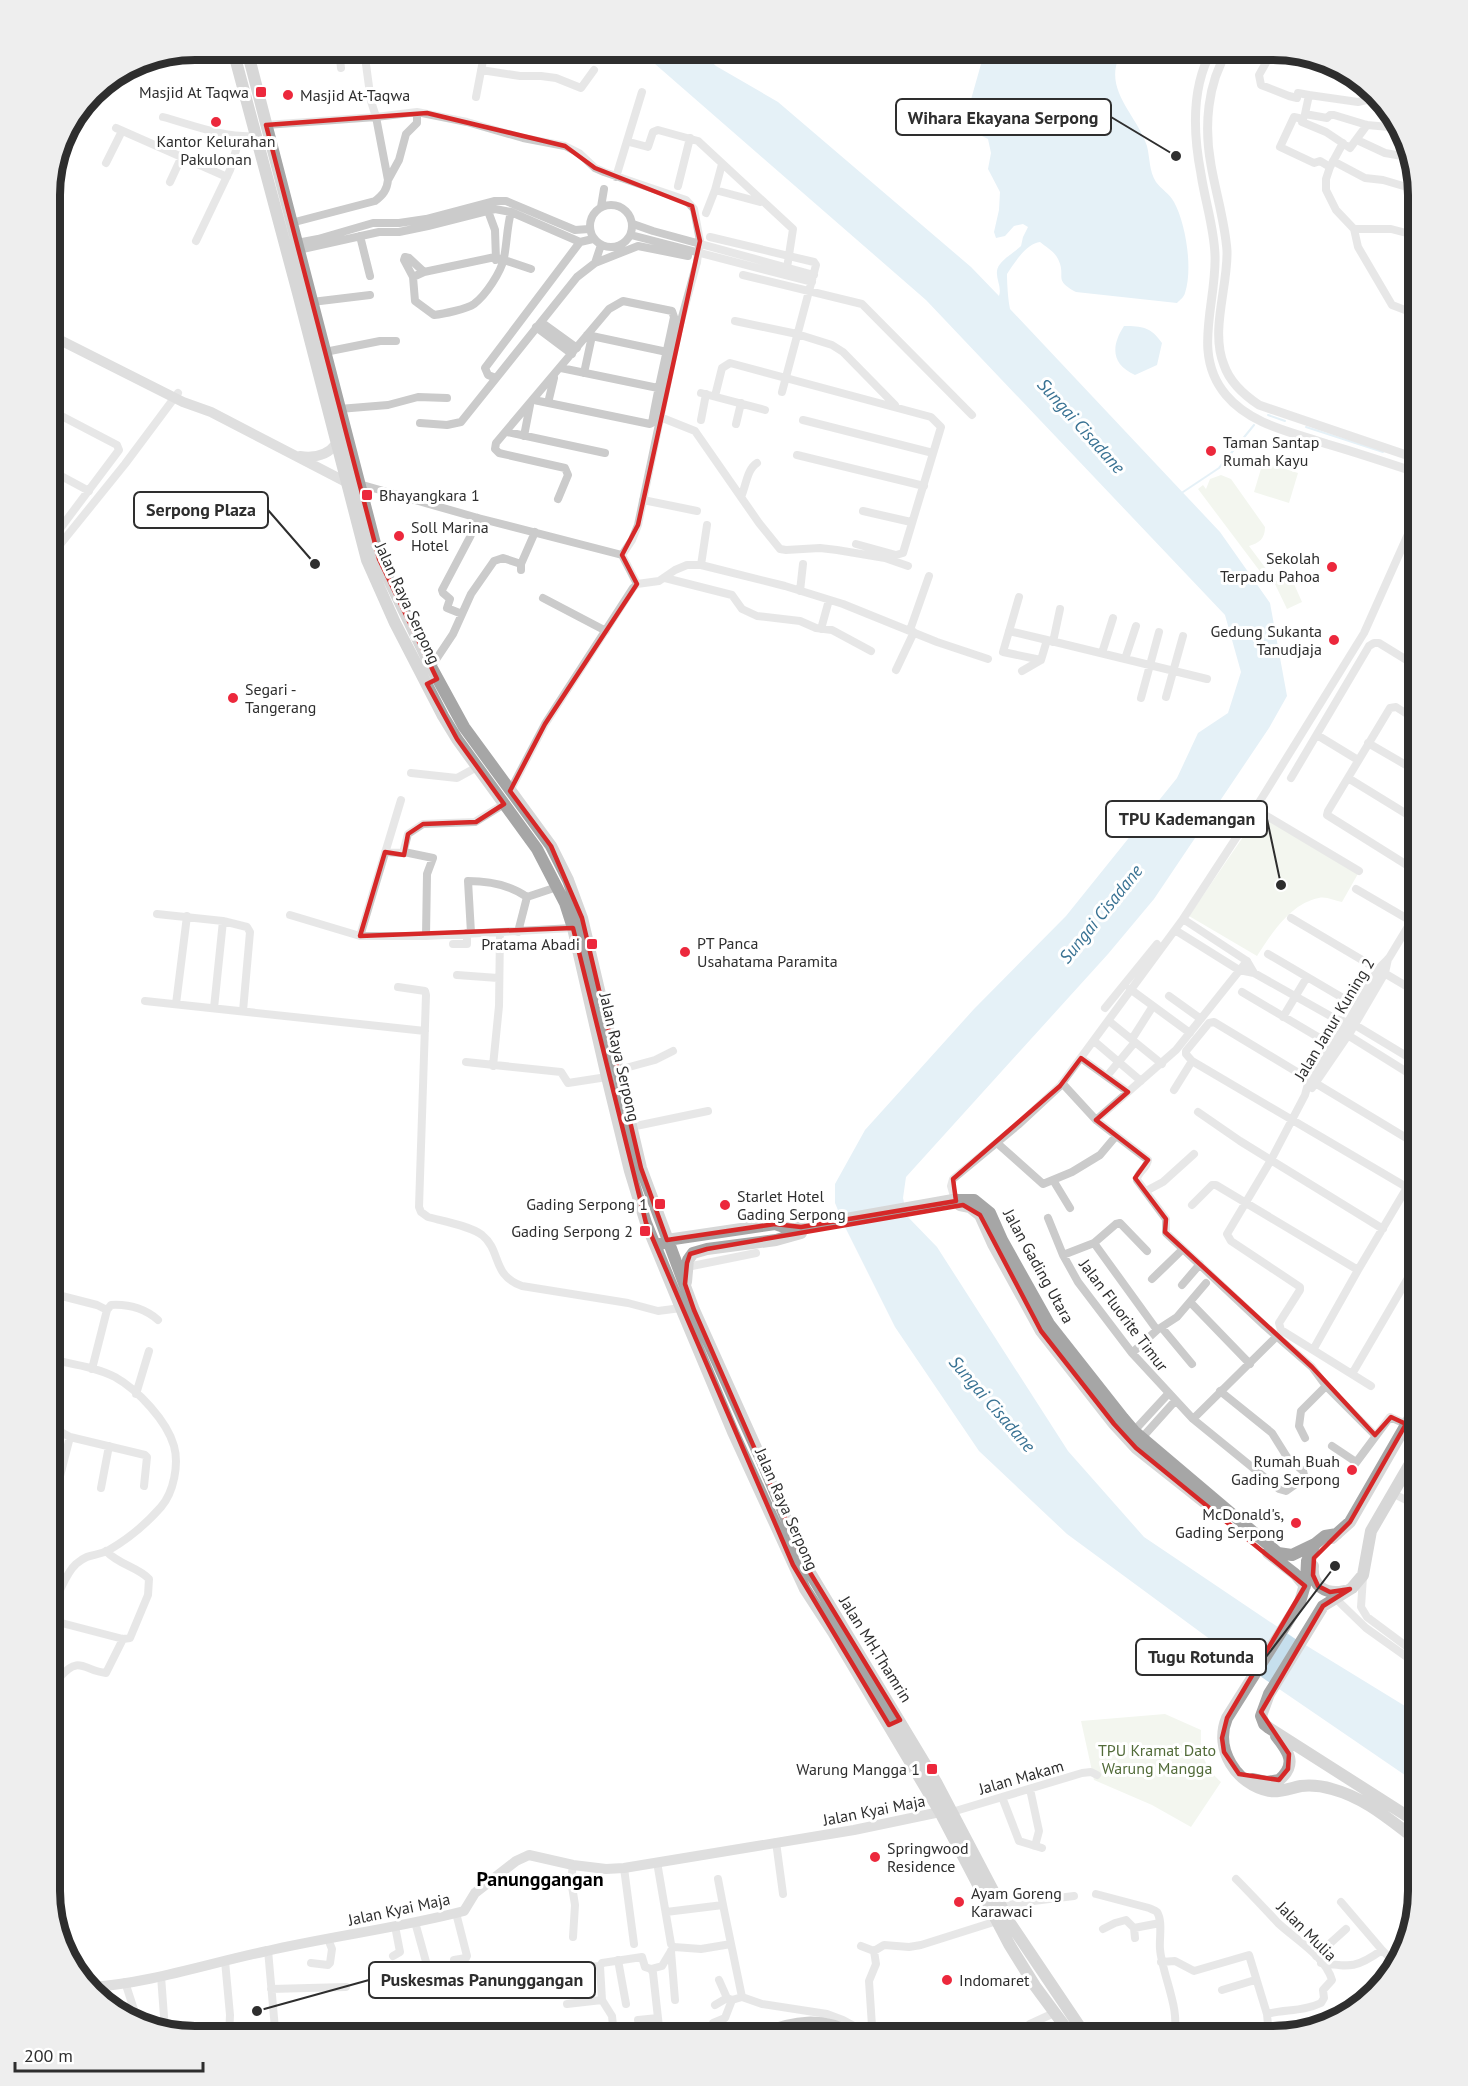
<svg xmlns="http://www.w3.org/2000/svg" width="1468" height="2086" font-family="'PT Sans',sans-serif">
  <rect width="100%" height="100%" fill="#fff"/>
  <!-- green -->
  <path fill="#e4ecdb" d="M1263,462l35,11 -9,30 -35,-11z
    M1221,475l10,4 34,48c0,12 -6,16 -16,19l24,32 -5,4 -70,-93 5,-4 3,4 4,-10z
    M1290,575l12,27 -15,7 -13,-27z
    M1258,815l101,57 -17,30c-6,-1 -17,-6 -23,-4 -28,5 -48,36 -62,58l-68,-40z
    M1165,1714l36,16c-1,23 3,37 20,52l-30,45 -39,-22 -58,-25 -13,-59z"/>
  <!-- water -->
  <path fill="#c6dfed" d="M639,50h59l18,16 62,36 193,165 28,29c3,-9 -3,-16 -2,-25 1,-10 17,-18 24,-25l2,-9 5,-10 -5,-3 -9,2 -9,10 -9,2 -2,-6 5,-22 1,-18 -12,-23 3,-16 -3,-14 -16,-8 -6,-7 4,-21 15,-53h159v6l-2,6 -23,-5c-15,34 18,58 28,89 3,12 2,25 9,36 5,7 14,12 18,20 12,22 19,67 11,91 -1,4 -5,7 -8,10l-101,-11c-24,-13 -9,-15 -18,-33 -3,-7 -12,-12 -18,-17 -13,1 -26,21 -33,32 0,10 1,26 3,35l210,223 50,71 17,93 -18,32 -115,171 -46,55 -202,223 -3,21 4,18 30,31 131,204 76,86 150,101 124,76v70l-158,-108 -193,-142 -88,-83 -84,-124 -50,-100 -10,-24v-19l30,-54 109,-121 92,-93 111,-138 21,-45 30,-20 13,-41 -16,-57 -299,-315z
    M1124,326c18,0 27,1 38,17l-5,22 -22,10c-24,-11 -24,-29 -11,-49z"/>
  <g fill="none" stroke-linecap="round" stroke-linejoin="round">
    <!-- stream -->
    <path stroke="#c6dfed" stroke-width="2" d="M1268,415l17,6
      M1306,427l77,25
      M1183,492l36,-24 35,-43"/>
    <!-- minor -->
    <path stroke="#cbcbcb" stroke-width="8" d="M339,50l2,18
      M1269,50l3,2 -13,23 2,10 28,11 8,2 1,-5 11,2 -4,19 22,4 3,-3h4l33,10 33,3
      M481,70l39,6h21l15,2 25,10 13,-18
      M1309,95l49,7 17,-4
      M476,97l9,-47
      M163,117c30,8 61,21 93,19
      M266,125l110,-8 41,-5 50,10 56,16 42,8 14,7 16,15 9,4 82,28 8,9 6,32
      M116,128l111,49
      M1357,140l28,13 23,4
      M633,143l15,4 5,-15 5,-2 40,11 95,88 -6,39
      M1343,143l-13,24 -4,12v11l10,20 18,19 4,18 34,58 26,10
      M1333,161l32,17 18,2 34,10
      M106,163l16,-32
      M1330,167l-10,-6 -6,2 -34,-16 14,-30 9,2 -1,3 24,10 24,16 17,-23
      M616,177l26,-85
      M388,180l11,-20 7,-26 11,-11v-11
      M170,182l12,-26
      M678,186l12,-48
      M715,190l45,12
      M590 226a21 21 0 1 1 42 0a21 21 0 1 1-42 0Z
      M601,207l3,-18
      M488,211l7,19 1,30
      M706,213l9,-23 7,-26
      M291,223l84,-22c8,-6 12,-11 13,-21l-12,-63 -5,-16 -7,-51
      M633,224l20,7 161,44
      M1354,229h37l27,7
      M631,235l181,47
      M360,236l10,40
      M710,237l104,25 2,3 -34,127
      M196,241l34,-71 10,-33
      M297,243l21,-4 55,-16h26l27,-4 68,-18h12l69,29 14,-1
      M298,250l81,-18h20l29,-6 67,-17 16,3 69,30 13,-3
      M405,257l-1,3 9,17 2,24 19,14c9,-1 33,-6 40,-11 12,-9 27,-32 30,-46 3,-16 3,-31 7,-46
      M405,257l4,1 15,14
      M595,263l43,-17 50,10
      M743,275l119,29 110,111
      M413,277l11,-5 71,-15 36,12
      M312,302l58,-7
      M735,321l62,13 35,11 11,7 52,53
      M541,322l36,26
      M536,327l36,27
      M587,335l80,17
      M325,352l55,-11h16
      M561,368l97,20
      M584,373l8,-37
      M496,378l-8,-3 -3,-7 95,-126
      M701,393l64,17
      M715,396l7,-28 8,-5 201,54 10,10 -38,126 -7,2 -40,-11
      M534,400l116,24 2,-1c6,-36 15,-71 22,-106l-2,-6 -49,-10 -14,8 -113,134 -1,6 4,4 66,15 3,7 -10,24
      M548,403l6,-25
      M339,409l49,-4 30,-8 29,1
      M660,417l35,14 64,92 21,26 6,1 34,-2 17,2 48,8 23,8
      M701,420l5,-26
      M803,420l130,33
      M420,423l27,2 14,-3 116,-145 18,-14 6,-18
      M736,424l5,-21
      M507,432l98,21
      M524,436l6,-31
      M797,455l127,31
      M50,470l39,21
      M359,484l119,34 144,37 10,-15 6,-15 41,-197 18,-66
      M741,497c5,-11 6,-28 16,-34
      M643,500l54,11
      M863,511l48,11
      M50,542l69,-92 -2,-5 -67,-35
      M622,555l15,29
      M50,560l4,-8 71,-88 53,-71
      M701,565l6,-40
      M521,570v-6l14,-32
      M665,578l67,17 10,14 15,7 43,5 16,7 16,2 39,21
      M800,591l3,-27
      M1019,597l-16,55 38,8
      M543,598l63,33
      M462,614l-15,-6 3,-9 -7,-6 -1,-3 28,-53 8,-19
      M821,629l8,-29
      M910,630l19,-54
      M1009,631l38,9
      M1053,642l7,-33
      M1102,653l11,-35
      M1125,659l11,-33
      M431,667l22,-33 18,-40 23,-33 9,-3 18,6
      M896,670l18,-38
      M1022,671l19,-11 6,-20 160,39
      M50,675l2,-9 -2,-24
      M1166,697l17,-61
      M1141,698l18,-66
      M1317,735l41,25
      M1368,743l50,29
      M411,773l46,5 20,-11
      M1291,778l78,-132 5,-3h5l39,24
      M1348,778l70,43
      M510,791l35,-67 88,-136 4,-4 22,-3 16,-11 12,-5h14l84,21 58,18 94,38 51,17
      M1255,809l104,62
      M385,852l18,1 5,-19 15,-10 52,-2 29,-18
      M404,852l29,6 -6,16 -1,62
      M1418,872l-91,-57 1,-4 62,-103 6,-1 22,14
      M1356,889l62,36
      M157,914l66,7 24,6 3,5 -7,79
      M290,915l70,21h66l147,-8
      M1291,918l127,75
      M1175,930l64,40 15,3 -7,-12 -64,-42
      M518,932l9,-35 30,-10
      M471,933l-3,-52c20,0 42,4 59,16
      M360,936l41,-136
      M453,944h14v-11
      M1268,954l80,47
      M1254,973l80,45 21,7 63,38
      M457,975l41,3
      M398,987l27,4 1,4 -7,212 2,5 7,5c15,4 42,9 54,18 20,16 9,40 40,51l106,17 30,8 23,-3
      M1130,989l60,44
      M1242,992l81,48
      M1169,996l32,23
      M145,1001l280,30
      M176,1004l11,-88
      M214,1008l9,-87
      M1105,1008l52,-64
      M1283,1017l24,-40
      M1109,1021l53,43
      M1346,1034l72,45
      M1132,1039l21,-33
      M1094,1041l47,40
      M1081,1058l47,34
      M466,1062l95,10 7,11 39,-6
      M493,1066l6,-60 1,-74
      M618,1070l37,-10 18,-9
      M1107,1076l28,-34
      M1062,1083l34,37 52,40c-1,9 -11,12 -11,20l29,39v14l99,93 47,41 14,19 49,49
      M1312,1088l39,-57 34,-58 3,-14
      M1174,1090l18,-29
      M1198,1112l42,29 143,88
      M1096,1120l80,-70 71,-89
      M631,1127l77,-16
      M997,1143l46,41 29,-12 28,-17 16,-19
      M1053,1180l17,28
      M1408,1188l-216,-127 -6,-7v-3l23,-28 5,-1 204,123
      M1146,1191l17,-9 31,-28
      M955,1200l-4,-14 2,-7 65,-54 42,-39 123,-167 72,-110 109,-176 54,-121
      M1192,1205l20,-20h4l142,85
      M1048,1218l15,37 15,27 54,71 61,66 86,70 7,2 14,-10 4,-6 -1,-4 -16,-14 -15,-24 -52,-42
      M50,1230l8,3
      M1094,1243l63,87
      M1063,1255l31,-12 22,-19 4,-1 27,28
      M687,1267l69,-14
      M1152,1279l31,-30
      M1182,1285l18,-21
      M50,1293l47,12 10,5 -15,59
      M1191,1303l59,61
      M107,1310l4,-5c18,-1 33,3 47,15
      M1162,1328l30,36
      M1313,1350l45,-80 60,-101
      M1132,1353l25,-23 20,-13 29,-34
      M1352,1374l66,-113
      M1371,1386l-90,-56 -2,-7 21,-33v-3l-69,-46 -4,-7 44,-74 34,-65 4,-15 39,-58 30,-53 11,-11 29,-48
      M136,1394l13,-43
      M1193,1419l81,-80
      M50,1426l20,11 75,18 2,2 -3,29
      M1132,1433l36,-39
      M1305,1438l-6,-12 2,-15 25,-25
      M1140,1440l35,-39
      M1332,1446l24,16
      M1355,1464l35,-47 16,7
      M101,1488l8,-42
      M1392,1493l26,13
      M50,1495l10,-19 10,-39
      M1363,1577l-2,30 6,10 51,38
      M1335,1598l31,30 52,37
      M50,1606c11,-11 13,-30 26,-42 14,-12 20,-7 33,-14 19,-11 38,-27 52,-43 13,-15 18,-43 13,-61 -7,-25 -36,-56 -59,-69 -19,-10 -44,-13 -65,-18
      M50,1620l73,19 7,-1 18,-43 1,-16c-11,-12 -30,-14 -43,-28
      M50,1669l11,7c18,-21 24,-5 45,-3l17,-34
      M50,1693l11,-17
      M50,1758l9,3
      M1030,1789l9,42 -4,15
      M1002,1797l17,44 23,7
      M952,1812l130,-39 9,-1 6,3
      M776,1842l7,52
      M657,1862l14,82 3,3
      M624,1868l10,76
      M718,1879l5,26
      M1236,1879c14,14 28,29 42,44 17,16 47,33 54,57l-9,10 1,8 -3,5c-19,9 -35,6 -54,11l2,22
      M1096,1894l53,14c2,1 6,2 8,4 6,9 2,27 3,37 2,26 22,63 13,87
      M1341,1902l41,48
      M1002,1907l15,-4 57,-7
      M666,1912l57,-7 19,92
      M415,1922l18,65
      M1103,1929l12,-6 11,-3 8,8
      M573,1937l2,-32 -4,-25 2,-15
      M1135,1938l-1,-10 26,-5
      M861,1946l13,5
      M674,1947l27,2 30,-5
      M671,1951l4,49
      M874,1951l10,-6 25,2 12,-2 76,-24
      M393,1956l7,-4 -5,-26
      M1316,1956l30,-27
      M454,1960l12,-2 1,-2 -11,-43
      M618,1960l8,44
      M225,1961l5,54 -1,21
      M1161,1962l14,-1 19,10 55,-16 18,59
      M311,1963l17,2 2,-2 2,-14 -4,-10
      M1321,1963c30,4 36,5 61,-13l13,13
      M600,1966l2,34 10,16 2,20
      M572,1967l28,-1 2,-3 40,-6 3,10 6,2 2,4 7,63
      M651,1969l11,-3 9,-15
      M161,1976l4,54
      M719,1980l8,18
      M125,1982l13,40
      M271,1989l75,-2
      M1222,1990l33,-10
      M567,2004l35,-4
      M715,2005l12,-7 5,2
      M638,2020l20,-2
      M1030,2024l24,-11
      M187,2032l88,-3 -7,-79
      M1245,2032l24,-6
      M712,2036l1,-13 12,-5 7,-18 10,-3 20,7 65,10 16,6 22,12 5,-1 2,-5 -3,-45 7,-17 -2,-13"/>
    <!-- tertiary -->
    <path stroke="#cbcbcb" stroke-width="9" d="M1212,50c-21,37 -19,83 -11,124 4,27 13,53 14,81 2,48 -24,99 11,140 25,30 66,37 101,49 31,9 61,19 91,29
      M1228,50c-21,34 -24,77 -17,115 5,29 14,57 16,86 1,36 -17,80 -3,114 6,18 20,30 35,40l159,54"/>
    <!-- secondary -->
    <path stroke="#b8b8b8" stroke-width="10" d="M50,335l133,67 28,10 135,70
      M300,456c14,2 27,0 36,-12
      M92,1987c59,-4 117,-24 175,-36 65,-15 132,-23 197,-40l11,-18 41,-32 13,-6 44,10 33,4 18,-1 230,-38 86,-18"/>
    <!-- primary -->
    <path stroke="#a6a6a6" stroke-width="12" d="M233,50l65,243 69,267 28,63 48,93 14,23 80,110 28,54 8,25 34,149 23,94 16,52 35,85 52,124 72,157 28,43 107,180 69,132 26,42 37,50
      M247,50l132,509 50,104 35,64 87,119 17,34 14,38 59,250 53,142 67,149 45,107 130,216 74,141 76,113
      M960,1205l10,2 10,8 13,29 48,87 73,93 22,24 72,57
      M661,1244l6,-4 108,-16 15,5 163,-29h21l16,13 12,27 47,84 74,94 11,13 144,122 14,2 23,-11
      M686,1282l2,-22 5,-7 14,-4 69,-9 25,-7
      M1337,1534l-12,2 -10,8 -8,17 -1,20 -6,21 -73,116c-13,31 9,66 42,73 10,2 22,-3 32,-5 10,-1 21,0 31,3 34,9 59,32 86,52
      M1332,1538l18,-16 68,-118
      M1268,1553l27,21 10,12
      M1313,1566c-2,20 13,29 31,25
      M1253,1779l14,3 12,-2c19,-16 9,-29 -3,-44
      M1418,1823l-149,-95 -5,-4 -3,-8 8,-22 54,-88 29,-18 11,-13 8,-44 47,-81"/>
    <!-- motorway -->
    <path stroke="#959595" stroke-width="14" d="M759,2036c34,-14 63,-19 96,0
      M797,2036l15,-1 18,1"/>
    <!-- minor-bridge -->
    <path stroke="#cbcbcb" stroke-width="8" d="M697,262l3,-21"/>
  </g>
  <!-- marked area -->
  <path d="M0 0H1468V2086H0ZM427,113l138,33 30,22 97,38 8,35 -62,284 -16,30 15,29 -92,140 -35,67 41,55 31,72 59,250 26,72 108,-16 26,3 155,-26 -3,-22 107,-93 21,-28 47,34 -32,28 52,40 -13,18 31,41 -1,13 147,135 63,68 16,-18 15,7 -56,98 -36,36 -1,17 5,11 12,6 20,-3 -27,17 -62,106 28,42 -1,15 -9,11 -40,-6 -15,-22 -2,-14 5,-20 78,-132 -169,-138 -22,-24 -73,-93 -61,-116 -17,-10 -256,44 -17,5 -3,9 -2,21 9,26 112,256 94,154 -11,5 -96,-160 -147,-342 -73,-295 -213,8 25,-84 19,3 4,-21 15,-10 53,-2 28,-18 -47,-65 -30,-55 10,-5 -58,-120 -113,-434z" fill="#fff" fill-opacity=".55" fill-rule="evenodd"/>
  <path fill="none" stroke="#d62828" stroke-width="4.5" stroke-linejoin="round" d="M427,113l138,33 30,22 97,38 8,35 -62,284 -16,30 15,29 -92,140 -35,67 41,55 31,72 59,250 26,72 108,-16 26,3 155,-26 -3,-22 107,-93 21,-28 47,34 -32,28 52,40 -13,18 31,41 -1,13 147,135 63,68 16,-18 15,7 -56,98 -36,36 -1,17 5,11 12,6 20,-3 -27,17 -62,106 28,42 -1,15 -9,11 -40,-6 -15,-22 -2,-14 5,-20 78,-132 -169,-138 -22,-24 -73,-93 -61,-116 -17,-10 -256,44 -17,5 -3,9 -2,21 9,26 112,256 94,154 -11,5 -96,-160 -147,-342 -73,-295 -213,8 25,-84 19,3 4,-21 15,-10 53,-2 28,-18 -47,-65 -30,-55 10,-5 -58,-120 -113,-434z"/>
  <!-- markers -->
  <g fill="#ec283c" stroke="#fff" stroke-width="2">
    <rect x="255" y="86" width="12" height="12" rx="3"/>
    <circle cx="288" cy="95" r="6"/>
    <circle cx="216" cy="122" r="6"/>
    <circle cx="1211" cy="451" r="6"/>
    <rect x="361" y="489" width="12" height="12" rx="3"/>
    <circle cx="399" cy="536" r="6"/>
    <circle cx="1332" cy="567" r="6"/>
    <circle cx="1334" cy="640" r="6"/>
    <circle cx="233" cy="698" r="6"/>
    <rect x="586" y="938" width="12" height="12" rx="3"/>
    <circle cx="685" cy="952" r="6"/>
    <rect x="654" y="1198" width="12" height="12" rx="3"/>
    <circle cx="725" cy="1205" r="6"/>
    <rect x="639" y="1225" width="12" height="12" rx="3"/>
    <circle cx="1352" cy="1470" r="6"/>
    <circle cx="1296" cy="1523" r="6"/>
    <rect x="926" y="1763" width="12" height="12" rx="3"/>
    <circle cx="875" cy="1857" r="6"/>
    <circle cx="959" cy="1902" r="6"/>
    <circle cx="947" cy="1980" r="6"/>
  </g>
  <g text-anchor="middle" stroke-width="6" stroke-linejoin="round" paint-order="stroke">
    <!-- poi labels -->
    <g font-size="16" fill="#2e2e2e" stroke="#fff" text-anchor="start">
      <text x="249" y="98" text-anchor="end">Masjid At Taqwa</text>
      <text x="300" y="101">Masjid At-Taqwa</text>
      <text x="216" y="147" text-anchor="middle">Kantor Kelurahan<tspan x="216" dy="18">Pakulonan</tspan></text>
      <text x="1223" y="448">Taman Santap<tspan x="1223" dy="18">Rumah Kayu</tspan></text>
      <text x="379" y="501">Bhayangkara 1</text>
      <text x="411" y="533">Soll Marina<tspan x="411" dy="18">Hotel</tspan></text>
      <text x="1320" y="564" text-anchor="end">Sekolah<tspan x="1320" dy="18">Terpadu Pahoa</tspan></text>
      <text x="1322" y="637" text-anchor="end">Gedung Sukanta<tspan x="1322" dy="18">Tanudjaja</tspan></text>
      <text x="245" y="695">Segari -<tspan x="245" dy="18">Tangerang</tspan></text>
      <text x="697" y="949">PT Panca<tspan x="697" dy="18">Usahatama Paramita</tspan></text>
      <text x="580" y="950" text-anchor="end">Pratama Abadi</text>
      <text x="737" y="1202">Starlet Hotel<tspan x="737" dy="18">Gading Serpong</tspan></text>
      <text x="648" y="1210" text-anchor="end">Gading Serpong 1</text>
      <text x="633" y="1237" text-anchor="end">Gading Serpong 2</text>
      <text x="1340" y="1467" text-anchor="end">Rumah Buah<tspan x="1340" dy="18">Gading Serpong</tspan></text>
      <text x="1284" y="1520" text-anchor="end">McDonald's,<tspan x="1284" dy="18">Gading Serpong</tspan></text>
      <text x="920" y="1775" text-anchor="end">Warung Mangga 1</text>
      <text x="887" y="1854">Springwood<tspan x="887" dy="18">Residence</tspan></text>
      <text x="971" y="1899">Ayam Goreng<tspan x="971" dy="18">Karawaci</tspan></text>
      <text x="959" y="1986">Indomaret</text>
    </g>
    <!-- street labels -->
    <g font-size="16" fill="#2e2e2e" stroke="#fff">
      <text transform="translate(408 603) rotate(65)" y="6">Jalan Raya Serpong</text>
      <text transform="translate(1334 1019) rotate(-59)" y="6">Jalan Janur Kuning 2</text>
      <text transform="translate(620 1057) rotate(77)" y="6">Jalan Raya Serpong</text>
      <text transform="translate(1039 1266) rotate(61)" y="6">Jalan Gading Utara</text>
      <text transform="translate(1124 1315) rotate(53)" y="6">Jalan Fluorite Timur</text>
      <text transform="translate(787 1509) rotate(66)" y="6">Jalan Raya Serpong</text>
      <text transform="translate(876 1649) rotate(58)" y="6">Jalan MH.Thamrin</text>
      <text transform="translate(1021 1777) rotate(-16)" y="6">Jalan Makam</text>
      <text transform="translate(874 1810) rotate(-11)" y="6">Jalan Kyai Maja</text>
      <text transform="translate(399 1909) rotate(-12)" y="6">Jalan Kyai Maja</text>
      <text transform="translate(1307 1931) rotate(45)" y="6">Jalan Mulia</text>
    </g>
    <!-- park labels -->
    <g font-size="16" fill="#526b39" stroke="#fff">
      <text x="1157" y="1756">TPU Kramat Dato<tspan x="1157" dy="18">Warung Mangga</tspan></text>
    </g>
    <!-- water labels -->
    <g font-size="18" font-style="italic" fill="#397293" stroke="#fff">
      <text transform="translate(1081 426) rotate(48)" y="6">Sungai Cisadane</text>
      <text transform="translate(1101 914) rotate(-51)" y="6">Sungai Cisadane</text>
      <text transform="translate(992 1404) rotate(49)" y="6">Sungai Cisadane</text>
    </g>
    <!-- quarter labels -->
    <g font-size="20" font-weight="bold" fill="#000" stroke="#fff">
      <text x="540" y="1886">Panunggangan</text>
    </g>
  </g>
  <!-- crop -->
  <path d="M0 0H1468V2086H0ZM195 60H1273A135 135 0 0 1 1408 195V1891A135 135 0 0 1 1273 2026H195A135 135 0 0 1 60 1891V195A135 135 0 0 1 195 60Z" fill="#eee" fill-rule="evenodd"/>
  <path fill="none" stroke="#2e2e2e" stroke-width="8" d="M195 60H1273A135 135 0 0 1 1408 195V1891A135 135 0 0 1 1273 2026H195A135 135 0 0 1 60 1891V195A135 135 0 0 1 195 60Z"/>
  <!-- callouts -->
  <path fill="none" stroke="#2e2e2e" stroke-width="2" d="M1176 156L1111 117M315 564L268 510M1281 885L1267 819M1335 1566L1266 1657M257 2011L369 1980"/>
  <g fill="#2e2e2e" stroke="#fff" stroke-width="2">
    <circle cx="1176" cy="156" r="6"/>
    <circle cx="315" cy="564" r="6"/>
    <circle cx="1281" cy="885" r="6"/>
    <circle cx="1335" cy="1566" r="6"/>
    <circle cx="257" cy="2011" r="6"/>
  </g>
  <g fill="#fff" stroke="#2e2e2e" stroke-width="2">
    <rect x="896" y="99" width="215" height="36" rx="6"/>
    <rect x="134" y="492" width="134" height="36" rx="6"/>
    <rect x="1106" y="801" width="161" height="36" rx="6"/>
    <rect x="1136" y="1639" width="130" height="36" rx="6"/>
    <rect x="369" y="1962" width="226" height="36" rx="6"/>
  </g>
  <g font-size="18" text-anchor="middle" font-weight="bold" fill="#2e2e2e">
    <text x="1003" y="124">Wihara Ekayana Serpong</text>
    <text x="201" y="516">Serpong Plaza</text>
    <text x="1187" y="825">TPU Kademangan</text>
    <text x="1201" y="1663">Tugu Rotunda</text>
    <text x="482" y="1986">Puskesmas Panunggangan</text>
  </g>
  <!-- scale -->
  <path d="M15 2062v9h188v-9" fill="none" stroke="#2e2e2e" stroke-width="3"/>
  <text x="24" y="2062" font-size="18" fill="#2e2e2e" stroke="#ffffff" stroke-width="4.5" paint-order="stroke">200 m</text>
</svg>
